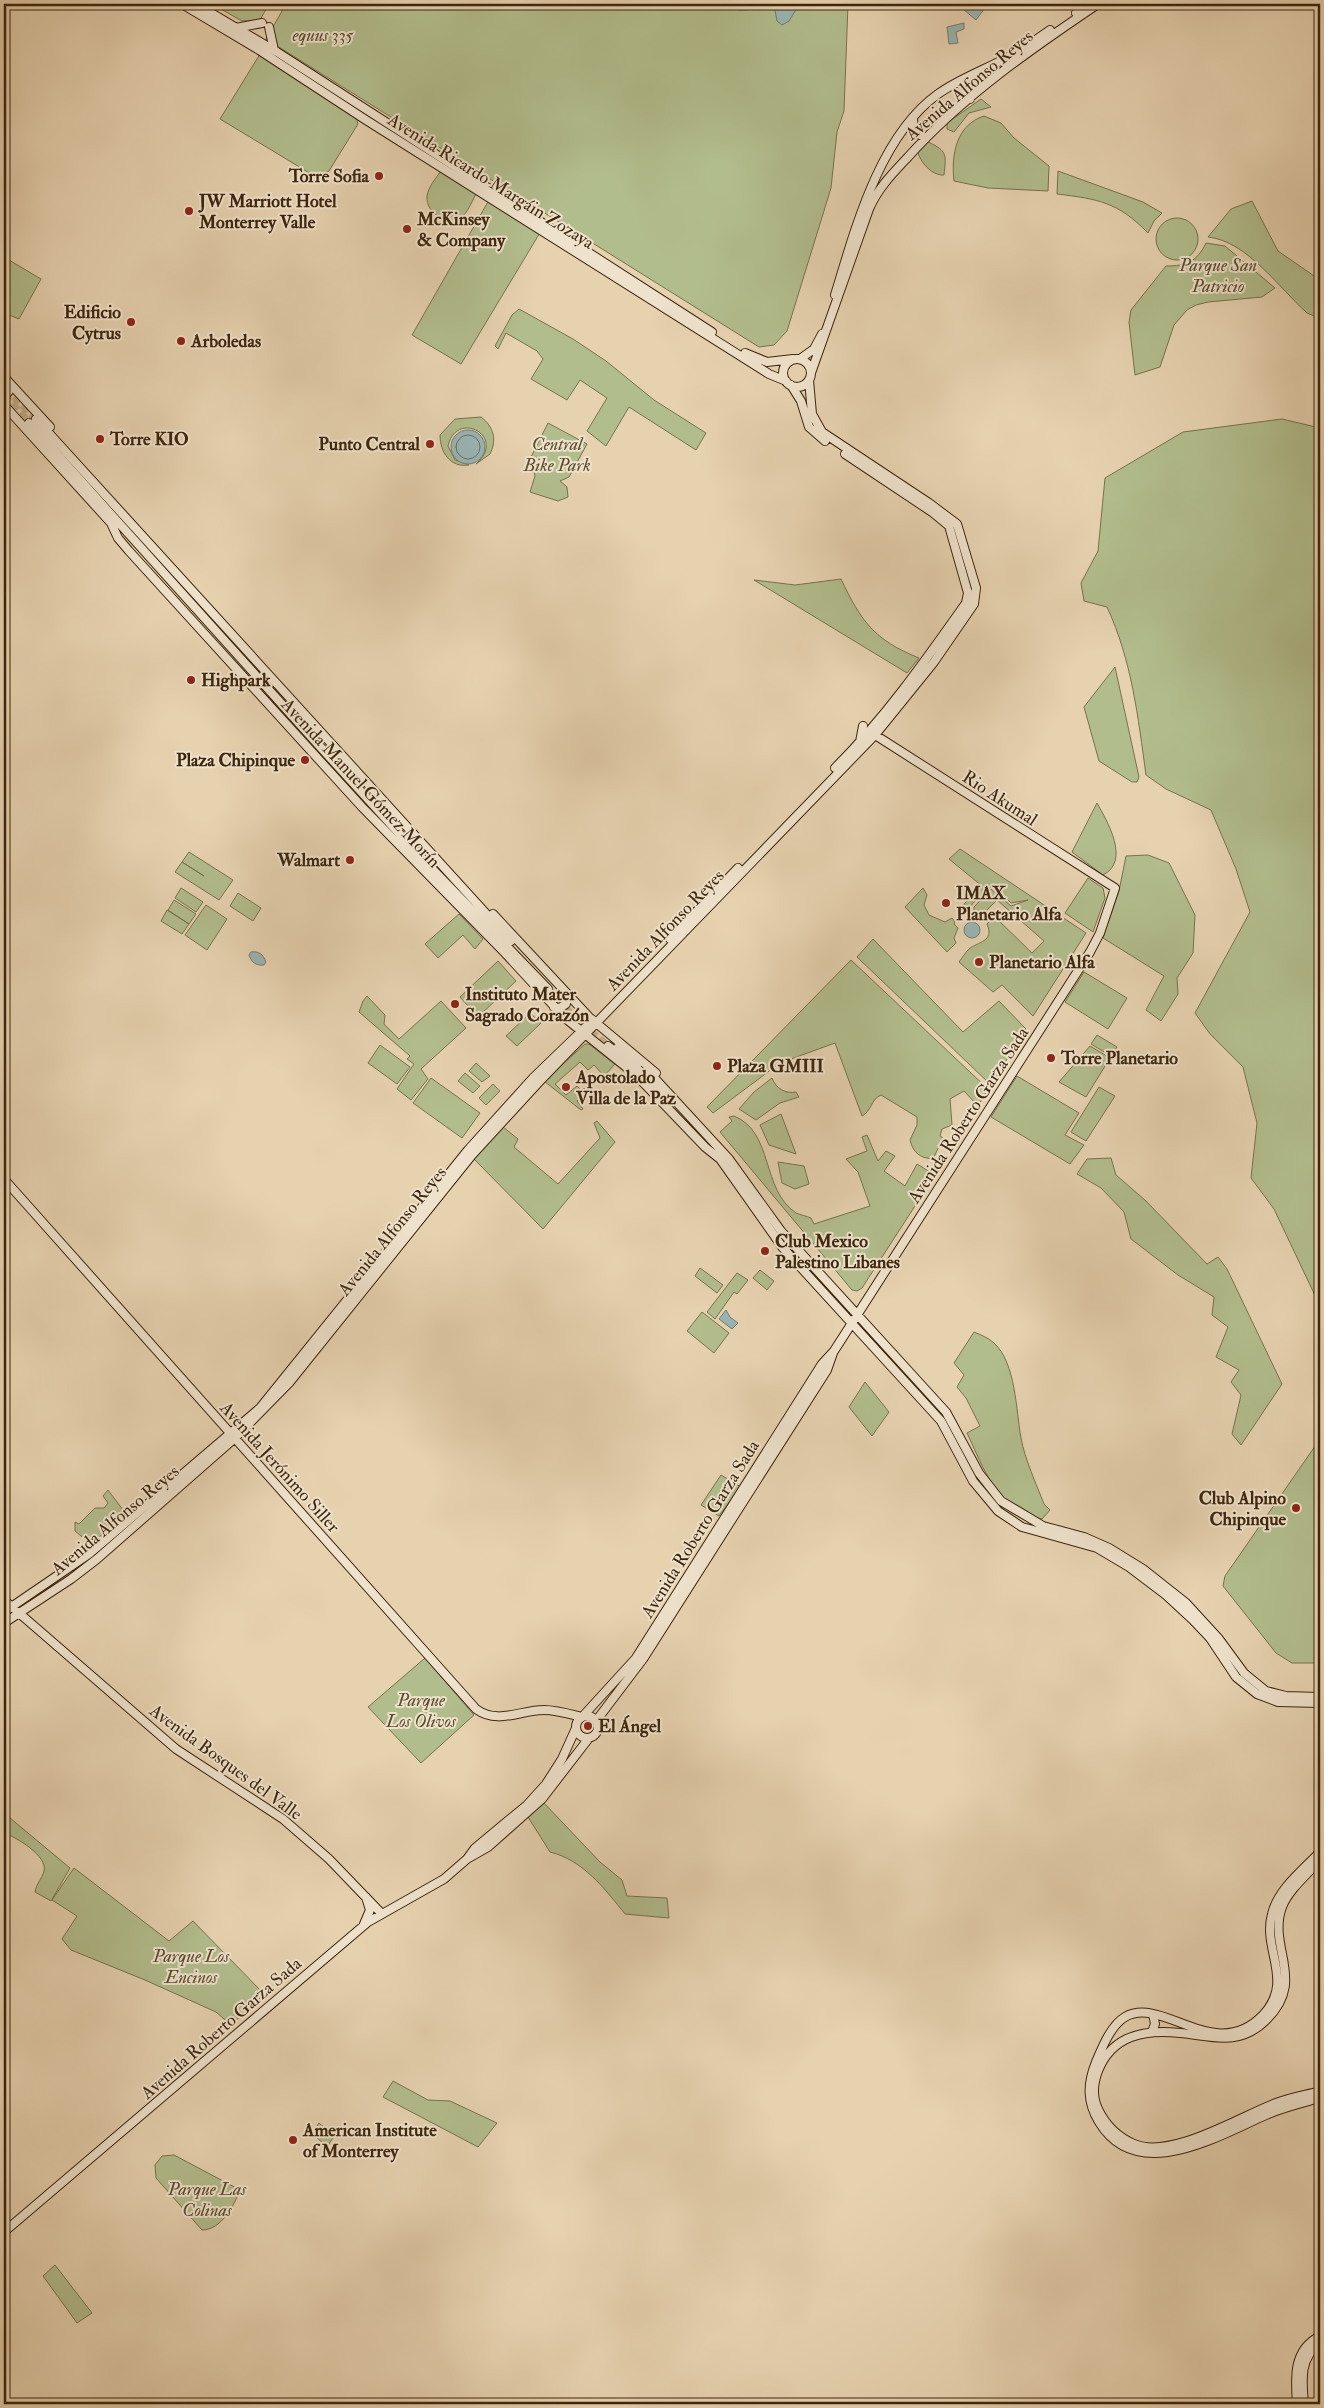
<svg xmlns="http://www.w3.org/2000/svg" width="1324" height="2408" font-family="'IM FELL Double Pica',serif">
  <rect width="100%" height="100%" fill="#e7d2b0"/>
  <filter id="stains"><feTurbulence type="fractalNoise" baseFrequency=".004" numOctaves="4"/><feColorMatrix values="0 0 0 0 .2 0 0 0 0 .09 0 0 0 0 .02 0 0 0 .5 -.17"/></filter>
  <radialGradient id="worn" r=".72"><stop offset=".6" stop-color="#630" stop-opacity="0"/><stop offset="1" stop-color="#630" stop-opacity=".3"/></radialGradient>
  <!-- green -->
  <path fill="#b2bd8d" stroke="#78724d" d="M212,4h57l-9,16 -18,1z
    M286,4h562l-4,107 -7,21 -6,56 -44,143 -13,14 -15,2 -493,-308z
    M260,54l95,59 3,11 -29,47 -13,6 -96,-58z
    M981,99l10,8 -22,6 -15,19 -7,-3v-6z
    M984,116l17,7 13,15 35,28 -1,25 -60,-3 -34,-7c-3,-26 2,-56 30,-65z
    M928,142c20,9 18,13 16,33 -12,1 -24,-13 -26,-23z
    M442,169l35,23c-4,7 -8,18 -14,24 -13,11 -38,-2 -36,-20 1,-9 10,-19 15,-27z
    M1058,171l85,31 19,11 -8,8 -6,12c-30,-31 -50,-34 -91,-39z
    M489,200l52,31 -80,133 -49,-29z
    M1252,201l26,50 42,29v35l-6,1 -7,-3c-28,-25 -60,-72 -99,-76l23,-28z
    M1156 239a21 21 0 1 1 42 0a21 21 0 1 1-42 0Z
    M1206,243l19,3 50,42 -13,9 -54,5 -12,3 -9,5 -13,15 -14,42 -25,8 -6,-53 2,-12 35,-44c20,0 31,-4 40,-23z
    M4,257l37,22 -22,40 -15,-6z
    M519,309l54,30 33,22 48,39 52,33 -10,17 -67,-43 -23,39 -19,-15 20,-33 -27,-18 -13,20 -36,-21 12,-20 -6,-8 -31,-18 -8,16 -3,-3 17,-31z
    M481,417c13,10 16,23 9,37l-14,10c32,-28 -20,-55 -28,-18l7,14 14,5c-19,3 -29,-13 -29,-30l15,-16z
    M1282,419l38,9v878l-46,-97 -23,-31 6,-55 -14,-56 -33,-33 -15,-21 55,-101 -14,-43 -25,-59 -45,-21 -20,-14c-8,-58 -14,-114 -39,-168l-23,-6 -3,-18 17,-32 7,-73 78,-46z
    M548,423l39,21 -18,33 -9,4 7,6 1,10 -10,4 -28,-9 5,-16 -4,-19z
    M841,579c20,42 33,61 78,79l-12,15 -153,-93 41,5z
    M1115,667l24,110 -2,5h-5l-33,-21 -15,-54z
    M1097,803c10,18 34,58 6,72l-31,-23z
    M960,849l126,84 -53,83 -31,-31 -9,7 -34,-30c3,-4 6,-9 10,-13 8,-7 26,-7 18,-25l7,-8 38,37 12,-12 -47,-41 -16,16 -7,-4v-5l17,-18 20,17 17,-6 -17,3 -18,-18 -21,19 -2,10 -4,1 -2,-11 18,-18 -33,-27z
    M189,852l44,28 -14,20 -44,-28 7,-10 22,14 -22,-14z
    M1148,855l21,8 26,52 -2,38 -16,25 1,16 -17,27 -15,-11 18,-34 -61,-38 16,-47 7,-35z
    M1088,878l15,10 2,10 -12,34 -28,-19z
    M181,888l22,14 -7,10 -21,-14z
    M923,888l4,7 -3,10 5,10 16,7 7,-4 3,4 -1,2 4,4 -4,10 2,5 -9,9 -42,-45z
    M238,893l23,15 -8,13 -23,-15z
    M174,900l22,14 -7,10 -21,-14z
    M206,905l21,14 -20,31 -22,-15z
    M167,910l22,14 -7,10 -21,-13z
    M459,914l24,25 -8,10 -12,-14 -25,23 -13,-14z
    M873,939l90,93 36,-31 27,28 -35,56 -134,-128z
    M851,960l137,129 -10,17 -14,-15 -14,8 2,26 -10,4 -2,7 3,2 -10,21c-14,-1 -20,-7 -23,-19l7,-15v-8l-36,-22c-10,4 -10,17 -19,21l-27,-73 -55,20 -67,50 -6,-6z
    M498,961l18,20 -38,36 -18,-20z
    M1084,972l43,26 -19,31 -43,-27z
    M367,996l18,19 -1,9 15,15 42,-38 25,27 -45,41 7,10 -17,21 -14,-11 17,-25 -7,-5 3,-3 -51,-44 4,-11z
    M530,1013l11,10 -24,23 -11,-10z
    M1097,1035l20,12 -6,9 -20,-12z
    M585,1044h4l26,20 -11,12 -10,-11 -6,5 -8,-8 -25,22 11,11 11,-9 5,5 2,-3 4,5 -11,8 6,8 -2,1 -37,-29z
    M380,1045l30,22 -13,17 -29,-21z
    M1090,1046l20,12 -24,39 -27,-15z
    M476,1063l14,13 -8,6 -13,-11z
    M465,1073l15,13 -7,7 -15,-12z
    M1017,1076l62,37 -14,22 19,10 -14,19 -79,-47z
    M431,1078l49,35 -18,25 -49,-35z
    M772,1078c4,11 14,16 24,14l3,5 -19,6 -24,17 -17,-11 15,-17z
    M493,1084l7,7 -14,14 -7,-7z
    M1099,1087l16,9 -29,45 -15,-9z
    M781,1114l15,40 -27,-9 -9,-20z
    M734,1116c40,16 27,74 62,97 4,2 11,3 15,5l3,6 56,-18 -12,-34 -12,-13 21,-8 -5,-14 5,-2 11,26 8,-10 9,5 -11,15 21,15 12,-22 18,11 -73,113 -5,3 -5,-1 -132,-158 12,-11 -3,-4z
    M597,1121l18,21 -72,87 -69,-70 29,-32 15,12 -4,8 44,37 42,-46 -6,-15z
    M1111,1158l5,17 30,26 61,63 11,-7 9,12 55,115 -41,61 -9,-11 9,-39 -10,-13 8,-12 -23,-13 12,-30 -16,-12 2,-18 -36,-22 -47,-36 -7,-27 -23,-24 -24,-14 10,-15z
    M778,1162l26,4 5,18 -14,5 -13,-6z
    M700,1268l23,17 -6,8 -22,-17z
    M760,1270l14,11 -7,9 -14,-12z
    M737,1273l11,7 -11,14 -3,-2 -19,27 -8,-7z
    M702,1312l27,21 -15,20 -27,-22z
    M974,1332c7,3 15,6 20,11 22,20 22,68 27,95 4,22 15,45 23,66l6,6 -8,9c-6,-2 -14,-3 -19,-6 -30,-14 -43,-53 -56,-80l13,-7 -14,-28 -9,-11 7,-12 -10,-12z
    M865,1382l24,30 -17,24 -23,-29z
    M1320,1439v224h-28l-16,-10 -53,-67 2,-10z
    M721,1475l20,12 -22,29 -18,-11z
    M108,1490l18,24 -28,24 -11,3 -12,-10v-9l4,2 16,-16h9l4,-5 -5,-7z
    M425,1658l49,57 -53,48 -53,-56z
    M544,1803l56,59 22,18 5,16 40,2 2,20 -44,-4c-20,-25 -42,-54 -75,-62l-22,-35z
    M4,1813l66,55 -19,33 -16,-9c1,-8 7,-13 9,-21 4,-15 -28,-34 -40,-38z
    M74,1868l95,73 24,-20 71,73 -33,31 -15,-13 -71,-32 -74,-30 -9,-11 15,-23 -25,-16z
    M393,2081l35,19 22,1 47,22 -19,24 -95,-50z
    M319,2123l15,13 -7,11 -15,-14z
    M174,2155l66,35c-6,16 -19,40 -38,40l-46,-52 -1,-13 7,-9z
    M55,2265l37,48 -15,10 -34,-47z"/>
  <!-- water -->
  <path fill="#9ab5b5" stroke="#757c72" d="M718,4h44l-15,6h-8z
    M767,4h29l1,4 -8,13 -7,4 -5,-4 -2,-11z
    M957,4h24l4,4 -9,12z
    M964,23v6l-8,3 2,11 -9,1 -2,-17z
    M451 447a17 17 0 1 1 34 0a17 17 0 1 1-34 0Z
    M964 930a8 8 0 1 1 16 0a8 8 0 1 1-16 0Z
    M251,952c8,-1 12,2 15,10l-2,3c-8,1 -13,-3 -15,-10z
    M726,1310l4,7 8,6 -6,6 -13,-10z"/>
  <g fill="none" stroke-linecap="round" stroke-linejoin="round">
    <!-- shore -->
    <path stroke="#6c6e61" stroke-width="1" d="M456 447a12 12 0 1 1 24 0a12 12 0 1 1-24 0Z"/>
    <!-- stream -->
    <path stroke="#757c72" stroke-width="1" d="M4,1616h1"/>
    <!-- secondary-tunnel -->
    <path stroke="#c5b08f" stroke-width="8" stroke-dasharray="8 4" stroke-linecap="butt" d="M6,388l30,31
      M4,395l25,28
      M548,989l33,36 27,21"/>
    <defs>
      <path id="secondary" d="M182,4l77,46 107,70 403,254 17,7
        M196,4l81,48 435,280
        M4,7l1,-3
        M1076,13l13,-9
        M269,27l5,23
        M236,28l26,-5
        M963,80l7,8v11
        M913,119l1,12 11,7
        M835,295c20,-65 44,-159 103,-201 22,-16 49,-25 74,-39 13,-7 25,-16 38,-25
        M745,353l22,9 26,-3
        M800,359l14,-10 8,-15
        M783 373a14 14 0 1 1 28 0a14 14 0 1 1-28 0Z
        M811,373l58,-164c9,-21 23,-35 39,-52 54,-60 123,-108 190,-153
        M4,377l46,50
        M791,385l10,16 8,26 16,14
        M4,397l5,-6v-8
        M4,405l107,118 7,15 11,13 233,256 143,146 60,65 71,57 69,72 15,12
        M36,419l475,522
        M29,423l295,328 93,102 131,136
        M860,742l3,-16
        M835,768c50,-50 90,-107 131,-165l2,-10 -19,-67 -17,-14 -87,-58
        M493,914l96,103 67,56
        M670,939l68,-71
        M554,1007l6,1 6,-4v-11
        M608,1046l29,22 23,24
        M618,1047l20,16
        M647,1070l82,89 52,72 165,181 33,61 22,28 42,25 41,11 25,11 34,21 43,34 33,36 25,34 22,18 20,5 34,1
        M718,1156l65,92 158,173 32,60 25,30 24,16 75,21 32,19 37,28 27,25 17,18 26,39 21,17 21,8 42,1
        M4,1179l472,530c22,16 44,1 68,1 12,0 26,4 38,7
        M4,1600l172,149 107,70 46,40 52,54
        M4,1612l85,-58 171,-146 208,-258 65,-72 60,-58
        M4,1623l67,-44 26,-20 138,-121 54,-55 183,-228 67,-73 336,-347 59,-73 40,-58 2,-16 -19,-64 -28,-21 -107,-71 -10,-18 -3,-34
        M576 1727a11 11 0 1 1 22 0a11 11 0 1 1-22 0Z
        M583,1716l53,-58 186,-294 12,-13 256,-399 10,-19 15,-45 -243,-155
        M596,1721l47,-62 184,-289 6,-17
        M1320,1852c-17,18 -42,37 -48,62 -10,36 23,67 -9,101 -48,50 -100,-20 -138,2 -14,8 -23,31 -29,45 -9,22 -9,40 3,60 38,63 119,14 167,-7 18,-8 36,-12 54,-17
        M467,1859l21,-12 54,-48 47,-61
        M1320,1860c-12,14 -31,29 -38,47 -15,41 26,74 -17,114 -27,26 -53,15 -85,12 -35,-4 -68,2 -82,38 -5,13 -6,27 1,40 7,14 19,26 35,33 37,16 107,-28 142,-41 15,-6 30,-8 44,-12
        M364,1924l6,-14 -4,-13
        M1152,2032l3,-8 -2,-10
        M4,2232l364,-310 76,-43 23,-20 8,-11 52,-43 19,-21 16,-25 14,-31
        M1297,2404c-2,-27 -4,-54 23,-68
        M1304,2404c-2,-23 -5,-46 16,-61"/>
    </defs>
    <!-- secondary casing -->
    <use href="#secondary" stroke="#3d260d" stroke-width="10"/>
    <!-- secondary -->
    <use href="#secondary" stroke="#efe2cc" stroke-width="8"/>
  </g>
  <!-- markers -->
  <g fill="#8f2418" stroke="#efe2cc" stroke-width="2">
    <circle cx="379" cy="176" r="5"/>
    <circle cx="189" cy="211" r="5"/>
    <circle cx="407" cy="229" r="5"/>
    <circle cx="131" cy="322" r="5"/>
    <circle cx="181" cy="341" r="5"/>
    <circle cx="100" cy="439" r="5"/>
    <circle cx="430" cy="444" r="5"/>
    <circle cx="191" cy="680" r="5"/>
    <circle cx="305" cy="760" r="5"/>
    <circle cx="350" cy="860" r="5"/>
    <circle cx="946" cy="903" r="5"/>
    <circle cx="979" cy="962" r="5"/>
    <circle cx="455" cy="1004" r="5"/>
    <circle cx="1051" cy="1058" r="5"/>
    <circle cx="717" cy="1066" r="5"/>
    <circle cx="566" cy="1087" r="5"/>
    <circle cx="765" cy="1251" r="5"/>
    <circle cx="1296" cy="1508" r="5"/>
    <circle cx="588" cy="1726" r="5"/>
    <circle cx="293" cy="2140" r="5"/>
  </g>
  <g text-anchor="middle" stroke-width="4" stroke-linejoin="round" paint-order="stroke">
    <!-- park labels -->
    <g font-size="18" font-style="italic" fill="#5a4c2d" stroke="#efe2cc">
      <text x="323" y="41">equus 335</text>
      <text x="1218" y="271">Parque San<tspan x="1218" dy="21">Patricio</tspan></text>
      <text x="557" y="450">Central<tspan x="557" dy="21">Bike Park</tspan></text>
      <text x="421" y="1706">Parque<tspan x="421" dy="21">Los Olivos</tspan></text>
      <text x="191" y="1962">Parque Los<tspan x="191" dy="21">Encinos</tspan></text>
      <text x="207" y="2195">Parque Las<tspan x="207" dy="21">Colinas</tspan></text>
    </g>
    <!-- street labels -->
    <g font-size="18" fill="#3d260d" stroke="#efe2cc">
      <text transform="translate(969 85) rotate(-40)" y="6">Avenida Alfonso Reyes</text>
      <text transform="translate(491 181) rotate(32)" y="6">Avenida Ricardo Margáin Zozaya</text>
      <text transform="translate(361 783) rotate(47)" y="6">Avenida Manuel Gómez Morín</text>
      <text transform="translate(1000 798) rotate(33)" y="6">Rio Akumal</text>
      <text transform="translate(665 930) rotate(-46)" y="6">Avenida Alfonso Reyes</text>
      <text transform="translate(968 1115) rotate(-57)" y="6">Avenida Roberto Garza Sada</text>
      <text transform="translate(392 1231) rotate(-51)" y="6">Avenida Alfonso Reyes</text>
      <text transform="translate(280 1467) rotate(48)" y="6">Avenida Jerónimo Siller</text>
      <text transform="translate(115 1520) rotate(-40)" y="6">Avenida Alfonso Reyes</text>
      <text transform="translate(700 1529) rotate(-58)" y="6">Avenida Roberto Garza Sada</text>
      <text transform="translate(226 1762) rotate(36)" y="6">Avenida Bosques del Valle</text>
      <text transform="translate(221 2028) rotate(-41)" y="6">Avenida Roberto Garza Sada</text>
    </g>
    <!-- poi labels -->
    <g font-size="18" font-weight="bold" fill="#3d260d" stroke="#efe2cc" text-anchor="start">
      <text x="369" y="182" text-anchor="end">Torre Sofia</text>
      <text x="199" y="207">JW Marriott Hotel<tspan x="199" dy="21">Monterrey Valle</tspan></text>
      <text x="417" y="225">McKinsey<tspan x="417" dy="21">&amp; Company</tspan></text>
      <text x="121" y="318" text-anchor="end">Edificio<tspan x="121" dy="21">Cytrus</tspan></text>
      <text x="191" y="347">Arboledas</text>
      <text x="110" y="445">Torre KIO</text>
      <text x="420" y="450" text-anchor="end">Punto Central</text>
      <text x="201" y="686">Highpark</text>
      <text x="295" y="766" text-anchor="end">Plaza Chipinque</text>
      <text x="340" y="866" text-anchor="end">Walmart</text>
      <text x="956" y="899">IMAX<tspan x="956" dy="21">Planetario Alfa</tspan></text>
      <text x="989" y="968">Planetario Alfa</text>
      <text x="465" y="1000">Instituto Mater<tspan x="465" dy="21">Sagrado Corazón</tspan></text>
      <text x="1061" y="1064">Torre Planetario</text>
      <text x="727" y="1072">Plaza GMIII</text>
      <text x="576" y="1083">Apostolado<tspan x="576" dy="21">Villa de la Paz</tspan></text>
      <text x="775" y="1247">Club Mexico<tspan x="775" dy="21">Palestino Libanes</tspan></text>
      <text x="1286" y="1504" text-anchor="end">Club Alpino<tspan x="1286" dy="21">Chipinque</tspan></text>
      <text x="598" y="1732">El Ángel</text>
      <text x="303" y="2136">American Institute<tspan x="303" dy="21">of Monterrey</tspan></text>
    </g>
  </g>
  <!-- margin -->
  <rect width="1324" height="2408" fill="none" stroke="#e7d2b0" stroke-width="20"/>
  <rect x="5" y="5" width="1314" height="2398" fill="none" stroke="#3d260d" stroke-width="2.5"/>
  <rect x="10" y="10" width="1304" height="2388" fill="none" stroke="#3d260d"/>
  <rect width="100%" height="100%" filter="url(#stains)"/>
  <rect width="100%" height="100%" fill="url(#worn)"/>
</svg>
